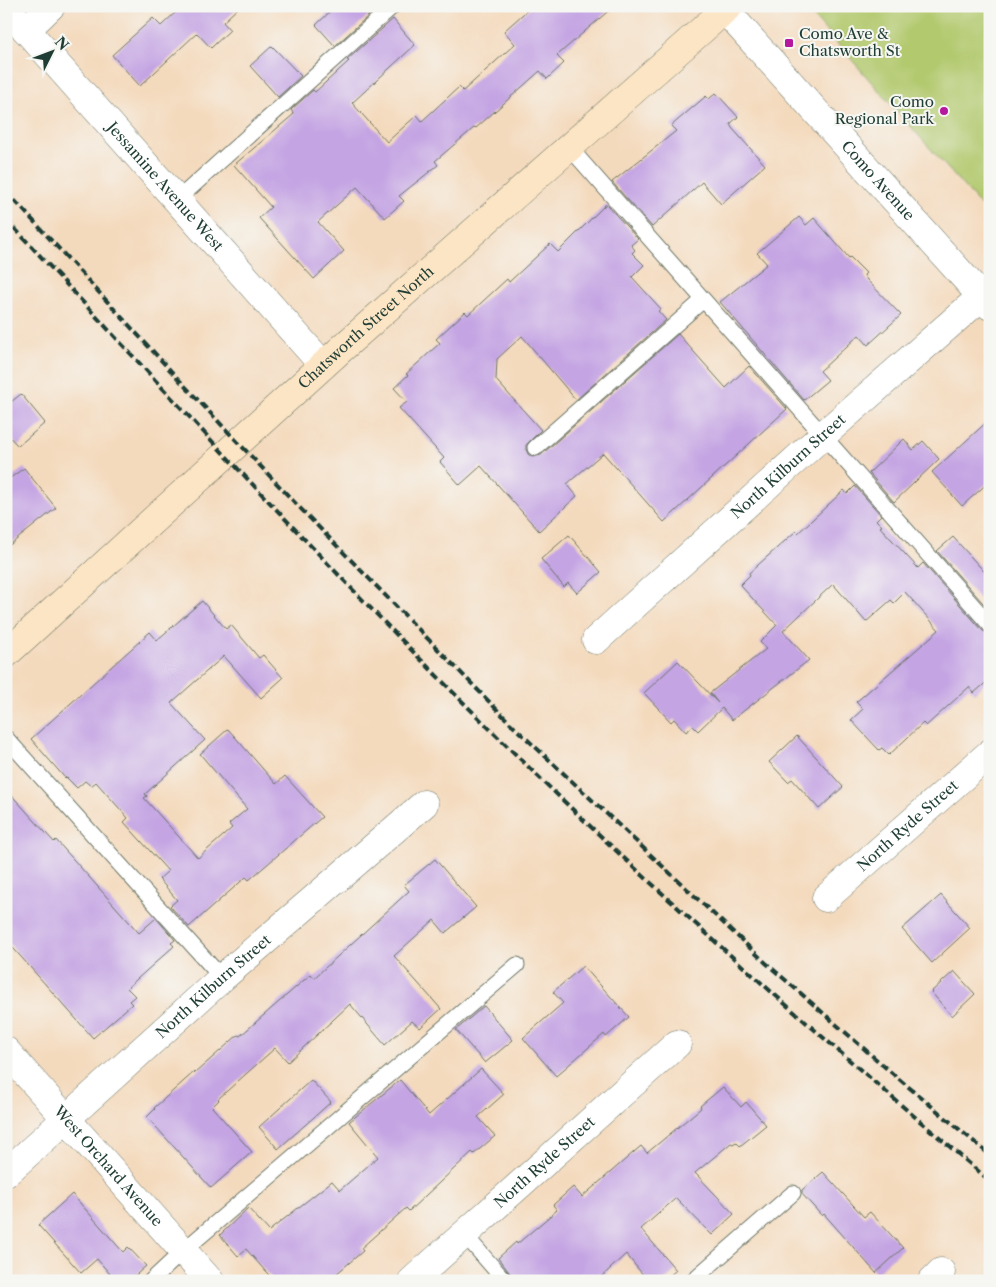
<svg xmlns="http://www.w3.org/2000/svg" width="996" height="1287" font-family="'Libre Caslon Text',serif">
  <rect width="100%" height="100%" fill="#f6f6f2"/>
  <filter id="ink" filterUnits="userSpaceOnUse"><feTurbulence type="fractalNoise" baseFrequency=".02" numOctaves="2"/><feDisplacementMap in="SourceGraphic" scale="10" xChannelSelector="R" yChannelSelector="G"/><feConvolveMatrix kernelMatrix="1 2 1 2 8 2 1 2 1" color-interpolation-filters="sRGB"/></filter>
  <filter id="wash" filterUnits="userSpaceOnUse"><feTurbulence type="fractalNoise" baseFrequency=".0096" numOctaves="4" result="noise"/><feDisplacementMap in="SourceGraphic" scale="20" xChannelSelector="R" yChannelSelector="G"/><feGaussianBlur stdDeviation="1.12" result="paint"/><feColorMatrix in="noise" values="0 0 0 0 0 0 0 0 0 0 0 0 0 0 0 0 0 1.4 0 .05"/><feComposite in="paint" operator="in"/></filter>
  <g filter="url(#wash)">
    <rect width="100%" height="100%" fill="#f4dabd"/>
    <!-- green -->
    <path fill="#b2c96e" stroke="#688351" d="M806,6h184v210l-185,-209z"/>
    <g id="blocks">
      <!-- building -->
      <path fill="#c4a4e3" d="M173,6h67l-17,16 7,8 -19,18 -14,-15 -57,53 -28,-31 41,-37 8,8 16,-15z
        M336,6h43l-44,40 -19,-21z
        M532,6h82l-54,47 -3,3 7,7 -17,16 -7,-8 -64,57 -1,-1 -40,34 3,4 -39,31 5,5 -19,17 -28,-31 -39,35 26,29 -30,28 -55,-61 12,-11 -37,-42 60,-51 -3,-4 22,-20 2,2 34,-31 -2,-1 46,-41 22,26 -63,58 35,39 30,-27 5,6 37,-34 4,4 52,-47 -11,-13z
        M272,46l29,30 -23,21 -28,-31z
        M716,93l22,24 -8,7 2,4 33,37 -44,39 -19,-22 -50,45 -40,-45 64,-51 -5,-5 35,-30 3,3z
        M606,204l32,35 -7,6 4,5 -3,3 12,12 -12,12 29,32 -3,2 8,9 -90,80 -54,-64 -25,23 -1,21 45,50 -15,15v4l2,5 4,3 9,-2 137,-121 48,54 23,-22 38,43 -123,113 -61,-69 -36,31 10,12 -38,35 -58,-65 -21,19 -20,-23 4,-4 -45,-50 8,-6 -13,-14 14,-13 -2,-1 34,-31 -4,-4 29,-27 3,3 39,-36 2,3 41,-38 8,8z
        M799,217l7,8 8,-7 35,40 1,-1 16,16 -2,2 3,5 34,35 -33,30 -9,-10 -39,36 8,9 -24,20 -84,-98 47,-38 -10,-11z
        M21,394l24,29 -27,23 -12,-13v-27z
        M990,419v62l-28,25 -30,-34z
        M904,439l9,11 10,-9 16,18 -45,43 -25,-29z
        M24,468l32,40 -50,40v-67z
        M855,486l26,29 -5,5 6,6 -2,1 38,41 5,-5 60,68 7,3v45l-16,14 -5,-6 -43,39 -3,-3 -34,32 -7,-7 -3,2 -28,-30 12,-11 -7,-7 83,-72 -34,-38 -11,11 -3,-3 -25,22 -33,-38 -50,47 26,29 -77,60 -10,-12 -24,23 -5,-5 -7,6 -12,-13 -3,3 -27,-29 34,-32 40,42 -8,-10 56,-44 -6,-7 17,-17 -37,-40 10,-10 -1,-2 47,-42 2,2 46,-43 3,4z
        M569,535l32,37 -24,21 -9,-10 -4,4 -23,-28z
        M953,537l37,41v33l-53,-60z
        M202,601l24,28 5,-4 28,33 4,-3 20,23 -22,20 -37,-42 -53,47 34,37 -60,54 2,2 -3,2 54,60 34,-30 -3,-4 18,-15 -47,-55 28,-25 48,55 9,-8 37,41 -73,63 -3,-3 -57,50 -19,-21 7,-6 -18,-21 9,-8 -44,-49 4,-4 -32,-36 -5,4 -6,-5 -8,7 -11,-11 -1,1 -34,-39 119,-107 7,8z
        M797,736l46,51 -24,22 -27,-30 -4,3 -19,-20z
        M6,789l48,53 2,-2 83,93 17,-15 19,22 -4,3 3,3 -47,42 8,8 -6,5 3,3 -39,34 -87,-98z
        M435,859l41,48 -31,26 -11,-13 -40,36 47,53 -21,19 -8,-7 -27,24 -35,-41 -62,58 -13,-14 -57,51 1,1 -7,7 40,45 -41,36 -64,-71 8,-8 -1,-1 40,-36 1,1 43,-38 2,1 71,-62 3,4 95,-87 -5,-6z
        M941,895l29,33 -38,35 -30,-34z
        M583,966l46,51 -23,20 -2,-3 -48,42 -33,-38 40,-35 -10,-11z
        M954,971l21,23 -23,22 -21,-24z
        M484,1006l29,34 -28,23 -29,-33z
        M481,1069l23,25 -26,23 17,19 -21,18 -2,-2 -63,59 -3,-3 -45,40 2,3 -35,30h-54l-28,-32 -8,7 -18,-21 28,-27 21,23 63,-50 8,9 38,-33 -29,-35 51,-42 29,35z
        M311,1080l20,22 -53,47 -19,-22z
        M723,1087l18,20 5,-5 20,23 -26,21 -4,-4 -3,2 -2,-1 -36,30 39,41 -22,21 -36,-37 -35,31 35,41 -12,11h-16l-22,-27 -29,27h-81l-18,-23 18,-16 1,2 40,-34 -4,-5 20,-18 9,10 59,-51 6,7 54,-45 -1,-2z
        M823,1172l41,45 6,-5 33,36 -27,25 -52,-59 -2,2 -20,-22v-4z
        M72,1194l51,58 5,-5 18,19 -17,15h-13l-19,-22 -16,14 -43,-48z"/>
    </g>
  </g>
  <g filter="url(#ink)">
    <use href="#blocks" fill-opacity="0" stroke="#6a7464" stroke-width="1"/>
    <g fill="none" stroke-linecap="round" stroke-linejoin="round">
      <defs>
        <path id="lane" d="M569,147l421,478
          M177,200l216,-194
          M535,448l168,-148
          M6,738l216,240
          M464,1234l41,47
          M151,1281l32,-30 334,-286
          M692,1281l101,-88"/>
        <g id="street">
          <path id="s1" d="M6,7l317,358"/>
          <path id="s2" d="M725,10l265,296"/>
          <path d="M26,30l25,-24"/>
          <path id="s3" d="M596,640l226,-204 159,-139"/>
          <path id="s4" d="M826,898l164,-145"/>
          <path id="s5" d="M6,1051l204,230"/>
          <path id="s6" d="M6,1173l216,-195 202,-174"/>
          <path id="s7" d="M412,1281l265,-237"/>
          <path d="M932,1281l9,-9"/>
        </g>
        <g id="secondary">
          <path id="s8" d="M6,654l343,-312 380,-336"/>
        </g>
      </defs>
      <!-- lane casing -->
      <use href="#lane" stroke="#6a7464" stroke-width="17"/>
      <!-- street casing -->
      <use href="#street" stroke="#6a7464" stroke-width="29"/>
      <!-- secondary casing -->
      <use href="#secondary" stroke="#6a7464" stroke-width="29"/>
      <!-- lane -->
      <use href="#lane" stroke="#fff" stroke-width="15"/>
      <!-- street -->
      <use href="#street" stroke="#fff" stroke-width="28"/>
      <!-- secondary -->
      <use href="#secondary" stroke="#fce5c4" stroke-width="28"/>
      <!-- rail -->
      <path stroke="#1f3d34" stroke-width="4" stroke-dasharray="8 4" stroke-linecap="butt" d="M6,191l176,192 118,125 213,218 253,237 127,111 97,81
        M6,219c163,176 325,353 496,522 156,154 321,298 488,440"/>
    </g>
  </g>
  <!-- markers -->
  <g fill="#b5179e" stroke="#f6f6f2" stroke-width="2">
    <rect x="784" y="38" width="10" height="10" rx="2.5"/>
    <circle cx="944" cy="111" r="5"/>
  </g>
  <g text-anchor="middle" stroke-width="4" stroke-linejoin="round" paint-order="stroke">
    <!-- poi labels -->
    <g font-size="15" fill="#1f3d34" stroke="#f6f6f2" text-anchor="start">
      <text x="799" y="39">Como Ave &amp;<tspan x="799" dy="17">Chatsworth St</tspan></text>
      <text x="934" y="107" text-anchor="end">Como<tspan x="934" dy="17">Regional Park</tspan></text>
    </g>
    <!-- street labels -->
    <g font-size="15" fill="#1f3d34" stroke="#f6f6f2">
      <text dy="5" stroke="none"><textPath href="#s2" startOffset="229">Como Avenue</textPath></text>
      <text dy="5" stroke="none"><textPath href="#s1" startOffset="240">Jessamine Avenue West</textPath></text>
      <text dy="5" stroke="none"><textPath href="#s8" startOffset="486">Chatsworth Street North</textPath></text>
      <text dy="5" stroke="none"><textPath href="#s3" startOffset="259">North Kilburn Street</textPath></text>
      <text dy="5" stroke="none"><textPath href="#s4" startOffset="109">North Ryde Street</textPath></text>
      <text dy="5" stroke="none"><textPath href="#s6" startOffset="279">North Kilburn Street</textPath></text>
      <text dy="5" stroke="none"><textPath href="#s7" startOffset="178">North Ryde Street</textPath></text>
      <text dy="5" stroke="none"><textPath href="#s5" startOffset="154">West Orchard Avenue</textPath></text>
    </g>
  </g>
  <!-- margin -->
  <rect width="996" height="1287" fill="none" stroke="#f6f6f2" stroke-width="25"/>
  <!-- north arrow -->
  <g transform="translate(52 52) rotate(48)" stroke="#f6f6f2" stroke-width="4" paint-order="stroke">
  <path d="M0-4L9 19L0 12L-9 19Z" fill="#1f3d34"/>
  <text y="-8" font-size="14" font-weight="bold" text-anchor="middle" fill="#1f3d34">N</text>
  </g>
</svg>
